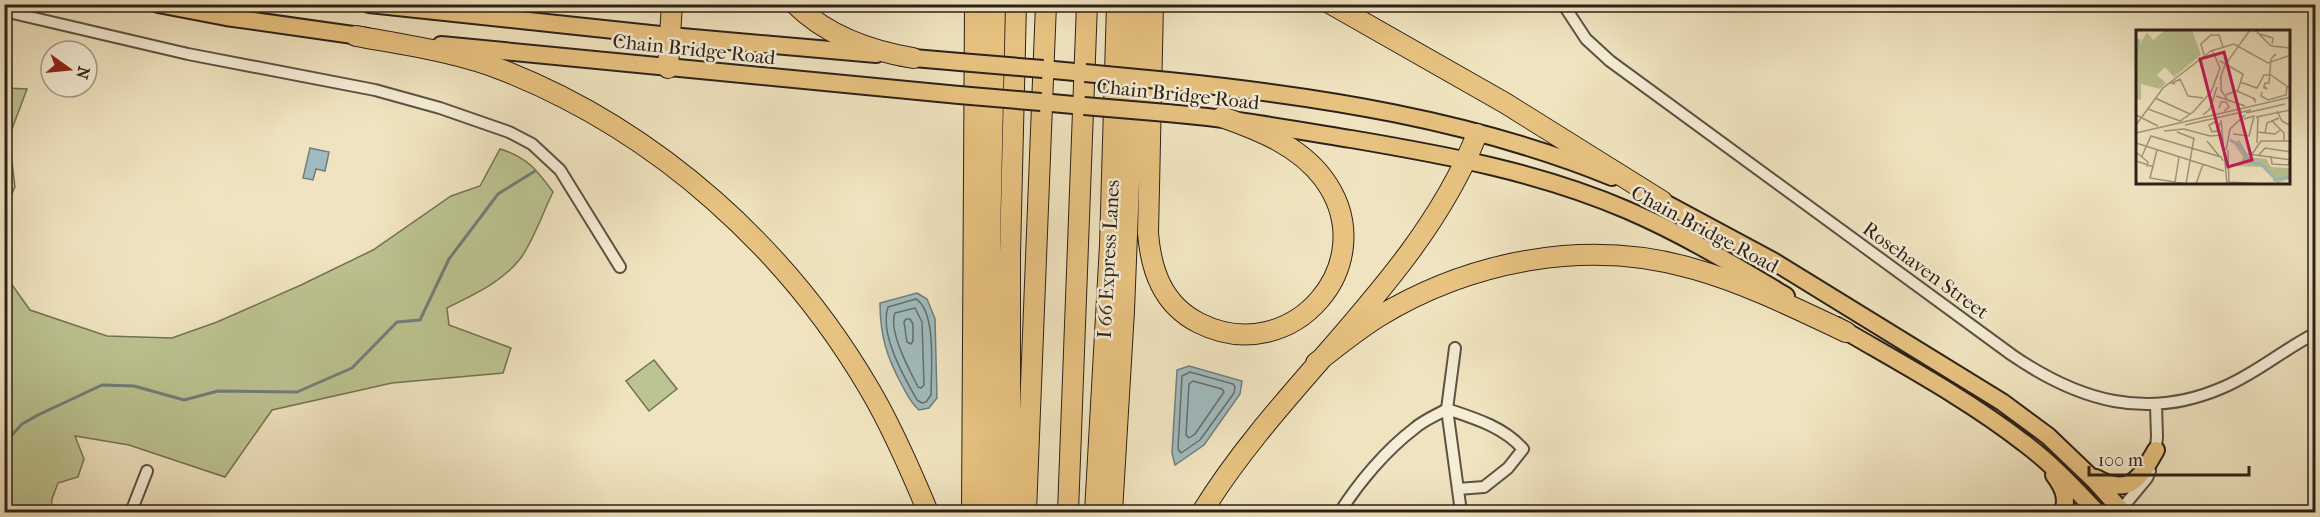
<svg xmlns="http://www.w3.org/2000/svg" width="2320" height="517" font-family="'IM FELL French Canon',serif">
  <rect width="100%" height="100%" fill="#f0e4c0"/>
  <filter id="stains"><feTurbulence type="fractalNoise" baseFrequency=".00333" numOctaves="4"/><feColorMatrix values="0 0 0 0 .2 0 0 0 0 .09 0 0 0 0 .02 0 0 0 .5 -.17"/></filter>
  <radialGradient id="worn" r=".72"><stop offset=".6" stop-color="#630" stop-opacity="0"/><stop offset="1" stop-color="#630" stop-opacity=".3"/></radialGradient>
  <!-- green -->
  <path fill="#bcc491" stroke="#747254" stroke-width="1.5" d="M5,88l22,1 -18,48 6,50 -10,21z
    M500,149c27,8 37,21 53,43 -9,18 -21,52 -33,67 -19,24 -46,35 -73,49l2,17 62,23 -8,25 -111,10 -120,27 -47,67 -96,-32 -54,-9 9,23 -6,18 -20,6 -6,16 -1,13h-46v-237l25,35 77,26 65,2 45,-16 84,-37 72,-35 78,-54 29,-10z
    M654,360l23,29 -28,22 -23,-30z"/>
  <!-- water -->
  <path fill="#a0bbbe" stroke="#727d7c" stroke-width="1.5" d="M310,148l19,4 -4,19 -9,-2 -3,11 -10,-2z
    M917,293l10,6 8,20 2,79 -8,10 -10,2c-8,-7 -11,-14 -16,-23 -16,-29 -23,-51 -23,-84z
    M1189,366l53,15 -2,13 -36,51 -29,20 -3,-12 5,-83z"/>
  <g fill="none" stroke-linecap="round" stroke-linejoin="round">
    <!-- shore -->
    <path stroke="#666e6b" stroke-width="1.5" d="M916,299c21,13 15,73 15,96l-5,7 -4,1 -5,-3c-13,-23 -38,-66 -29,-93z
      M915,308l7,14 2,63 -3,3 -3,-1c-9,-18 -30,-56 -23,-74z
      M906,319h4l3,5v17l-2,3 -4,-2 -3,-20z
      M1190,372l43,12 2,3 -1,6 -34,47 -19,13 -3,-4 4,-73z
      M1193,381l29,8 2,3 -29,42 -6,4 -3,-3 3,-51z"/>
    <!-- stream -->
    <path stroke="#727d7c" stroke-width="3" d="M4,439l7,-3 11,-12 16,-9 64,-30 32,1 50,14 34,-9 79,1 55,-24 45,-46 23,-2 29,-61 49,-65 37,-23"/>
    <defs>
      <path id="street" d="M1563,4l23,35 24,22 402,294c67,46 135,66 212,32 33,-14 60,-38 92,-54
        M4,11l184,43 187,36 65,18 69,24 23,12 28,26 60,97
        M1455,348l-8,61 14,103
        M2155,456l2,-19 -1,-32
        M131,512l16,-41
        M1340,512c19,-30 46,-62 75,-84 9,-8 22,-13 32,-19 27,9 57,18 76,40l-15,19 -24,19 -26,2
        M2119,512l28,-34 3,-7"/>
      <path id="primary" d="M158,4l68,13 141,20
        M369,4l301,32 206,18
        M441,45l518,50
        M902,57l58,5
        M1043,69l42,4
        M1169,81c149,15 303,39 443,96
        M1041,102l43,4
        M1167,113c62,5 123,16 184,26 94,16 188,33 276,71 56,24 107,55 159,86
        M1652,196l121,65 229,141 46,34 46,44 29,32
        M1837,326c63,37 129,72 187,117 27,20 50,45 73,69
        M2054,475c9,12 14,23 9,37
        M2096,478c34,19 44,0 60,-28"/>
      <path id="highway" d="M795,4c31,31 76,47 118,54
        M1153,4l-5,229c3,38 15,72 51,90 93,47 187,-61 124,-145 -24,-32 -64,-48 -101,-61
        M1331,4l174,99 157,98
        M356,36c49,9 102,16 149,35 153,61 282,177 365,319 23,39 41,81 58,122
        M668,68l4,-64
        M1316,363c20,-16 40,-32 62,-46 94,-57 210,-79 316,-48 53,15 103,40 152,63
        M972,512l3,-508
        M991,512l-1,-271 5,-237
        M1010,512v-258l6,-250
        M1026,512l20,-508
        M1068,512l19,-508
        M1095,512l15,-267 7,-241
        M1112,512l12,-201 12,-307
        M1202,512c81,-132 218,-233 275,-378"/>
    </defs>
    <!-- street casing -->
    <use href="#street" stroke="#5d5242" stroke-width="14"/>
    <!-- primary casing -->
    <use href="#primary" stroke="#2c2118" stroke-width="20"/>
    <!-- highway casing -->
    <use href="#highway" stroke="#2c2118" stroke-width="22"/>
    <!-- street -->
    <use href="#street" stroke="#f5edd6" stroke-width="10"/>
    <!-- primary -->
    <use href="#primary" stroke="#e8c280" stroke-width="16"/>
    <!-- highway -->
    <use href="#highway" stroke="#e8c280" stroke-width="20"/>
    <defs>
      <path id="primary-bridge" d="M960,62l83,7
        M1085,73l84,8
        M959,95l82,7
        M1084,106l83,7"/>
    </defs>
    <!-- primary-bridge casing -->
    <use href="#primary-bridge" stroke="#2c2118" stroke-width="20" stroke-linecap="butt"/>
    <!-- primary-bridge -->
    <use href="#primary-bridge" stroke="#e8c280" stroke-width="16"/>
  </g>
  <g text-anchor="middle" stroke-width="5" stroke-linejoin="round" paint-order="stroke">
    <!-- street labels -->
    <g font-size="20" fill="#2c2118" stroke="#f5edd6">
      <text transform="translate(694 49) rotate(6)" y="7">Chain Bridge Road</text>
      <text transform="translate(1178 94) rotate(6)" y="7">Chain Bridge Road</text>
      <text transform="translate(1705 229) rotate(28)" y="7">Chain Bridge Road</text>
      <text transform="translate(1108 259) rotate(-87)" y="7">I 66 Express Lanes</text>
      <text transform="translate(1926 270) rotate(36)" y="7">Rosehaven Street</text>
    </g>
  </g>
  <!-- overview -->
  <g transform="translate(2136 30)">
    <rect width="154" height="154" fill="#f0e4c0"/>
    <path d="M29,0h27l9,25 -27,22 -9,-10 -8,8 9,8 -6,6 -19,-5v16l-5,-1v-48l11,-19 6,8zM94,108l7,4 2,-3 9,18 18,2 5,8 19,1v11l-13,4 -15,-16 -29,-1 7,-2 3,-7z" fill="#bcc491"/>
    <path fill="none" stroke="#a0bbbe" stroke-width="3" d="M0,28l3,-19M94,110l11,6 9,16 11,2 14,14M137,150l18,-4"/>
    <path fill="none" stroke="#a2967d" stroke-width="1.5" d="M119,0l16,16 20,2M124,4l13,4 -1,6M68,25l-3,-11 10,-9h8l4,12M84,31l23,13 -5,16 -12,5M135,45l20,14M85,47v13l6,9M84,49l5,-14 25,-35M104,52l17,6 7,-13h7M39,54l-3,-1 8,-4 8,17 15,2M128,56l3,3 -3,-1v-2l1,-3h4l2,-24 5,-5 -3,2M101,61l18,8v2l-2,-3M126,62l-1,4 7,4 18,-5 1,-8M80,66l29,10M19,68l35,16M83,78l2,-6h5l3,5 -5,4M12,79l32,12 13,-9 18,-20 9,-24 -8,-18M141,81l5,10 9,5M110,83l39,-9M0,85l22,11M67,85l7,-6 7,-22M120,87l35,-7M85,90l6,64M136,91l12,12v9M79,92l-6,3 3,7 5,-1 3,-8M0,95l27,-37 48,-37 23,-7 34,19 23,-8M49,95l66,-15M28,101l20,-2 26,7 13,-1M41,102l18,7M121,102l18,2 5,-4M0,103l155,-36M129,103l2,-10 12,-5M97,104l16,2 5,-20 -10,3M71,111l13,16M0,113l88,28M121,113l1,-27M21,120l-7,28 36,6M90,120l4,-21 15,-14M92,120l1,34M0,122l12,10 -1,5M112,124l43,6M116,124l9,-13h30M123,125l6,-7 26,4M6,126l9,-20 70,21 2,4M135,126l1,8 16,1 2,-5M0,131l18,6M39,152l4,-25M93,152l36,2M50,154l8,-46M60,154l7,-20"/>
    <path fill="#c2185b" fill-opacity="0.15" stroke="#c2185b" stroke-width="3" d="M88,22l28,108 -24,7 -28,-108z"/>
    <rect width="154" height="154" fill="none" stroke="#2c2118" stroke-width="3"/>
  </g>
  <!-- margin -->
  <rect width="2320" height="517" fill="none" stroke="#f0e4c0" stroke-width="24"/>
  <rect x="6" y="6" width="2308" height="505" fill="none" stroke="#2c2118" stroke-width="3"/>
  <rect x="12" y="12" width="2296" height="493" fill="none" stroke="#2c2118" stroke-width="1.5"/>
  <!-- north arrow -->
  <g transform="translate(69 69) rotate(105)"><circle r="28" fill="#f5edd6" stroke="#a59b8a" stroke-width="1.5"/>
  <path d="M0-4.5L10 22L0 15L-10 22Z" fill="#8f2418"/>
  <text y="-9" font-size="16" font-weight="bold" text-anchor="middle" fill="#2c2118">N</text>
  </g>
  <!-- scale -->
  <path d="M2089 466v9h160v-9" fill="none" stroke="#2c2118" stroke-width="3"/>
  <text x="2098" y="466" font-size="18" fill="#2c2118" stroke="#f5edd6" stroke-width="4.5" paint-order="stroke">100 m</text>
  <rect width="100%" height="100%" filter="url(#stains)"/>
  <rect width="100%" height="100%" fill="url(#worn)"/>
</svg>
